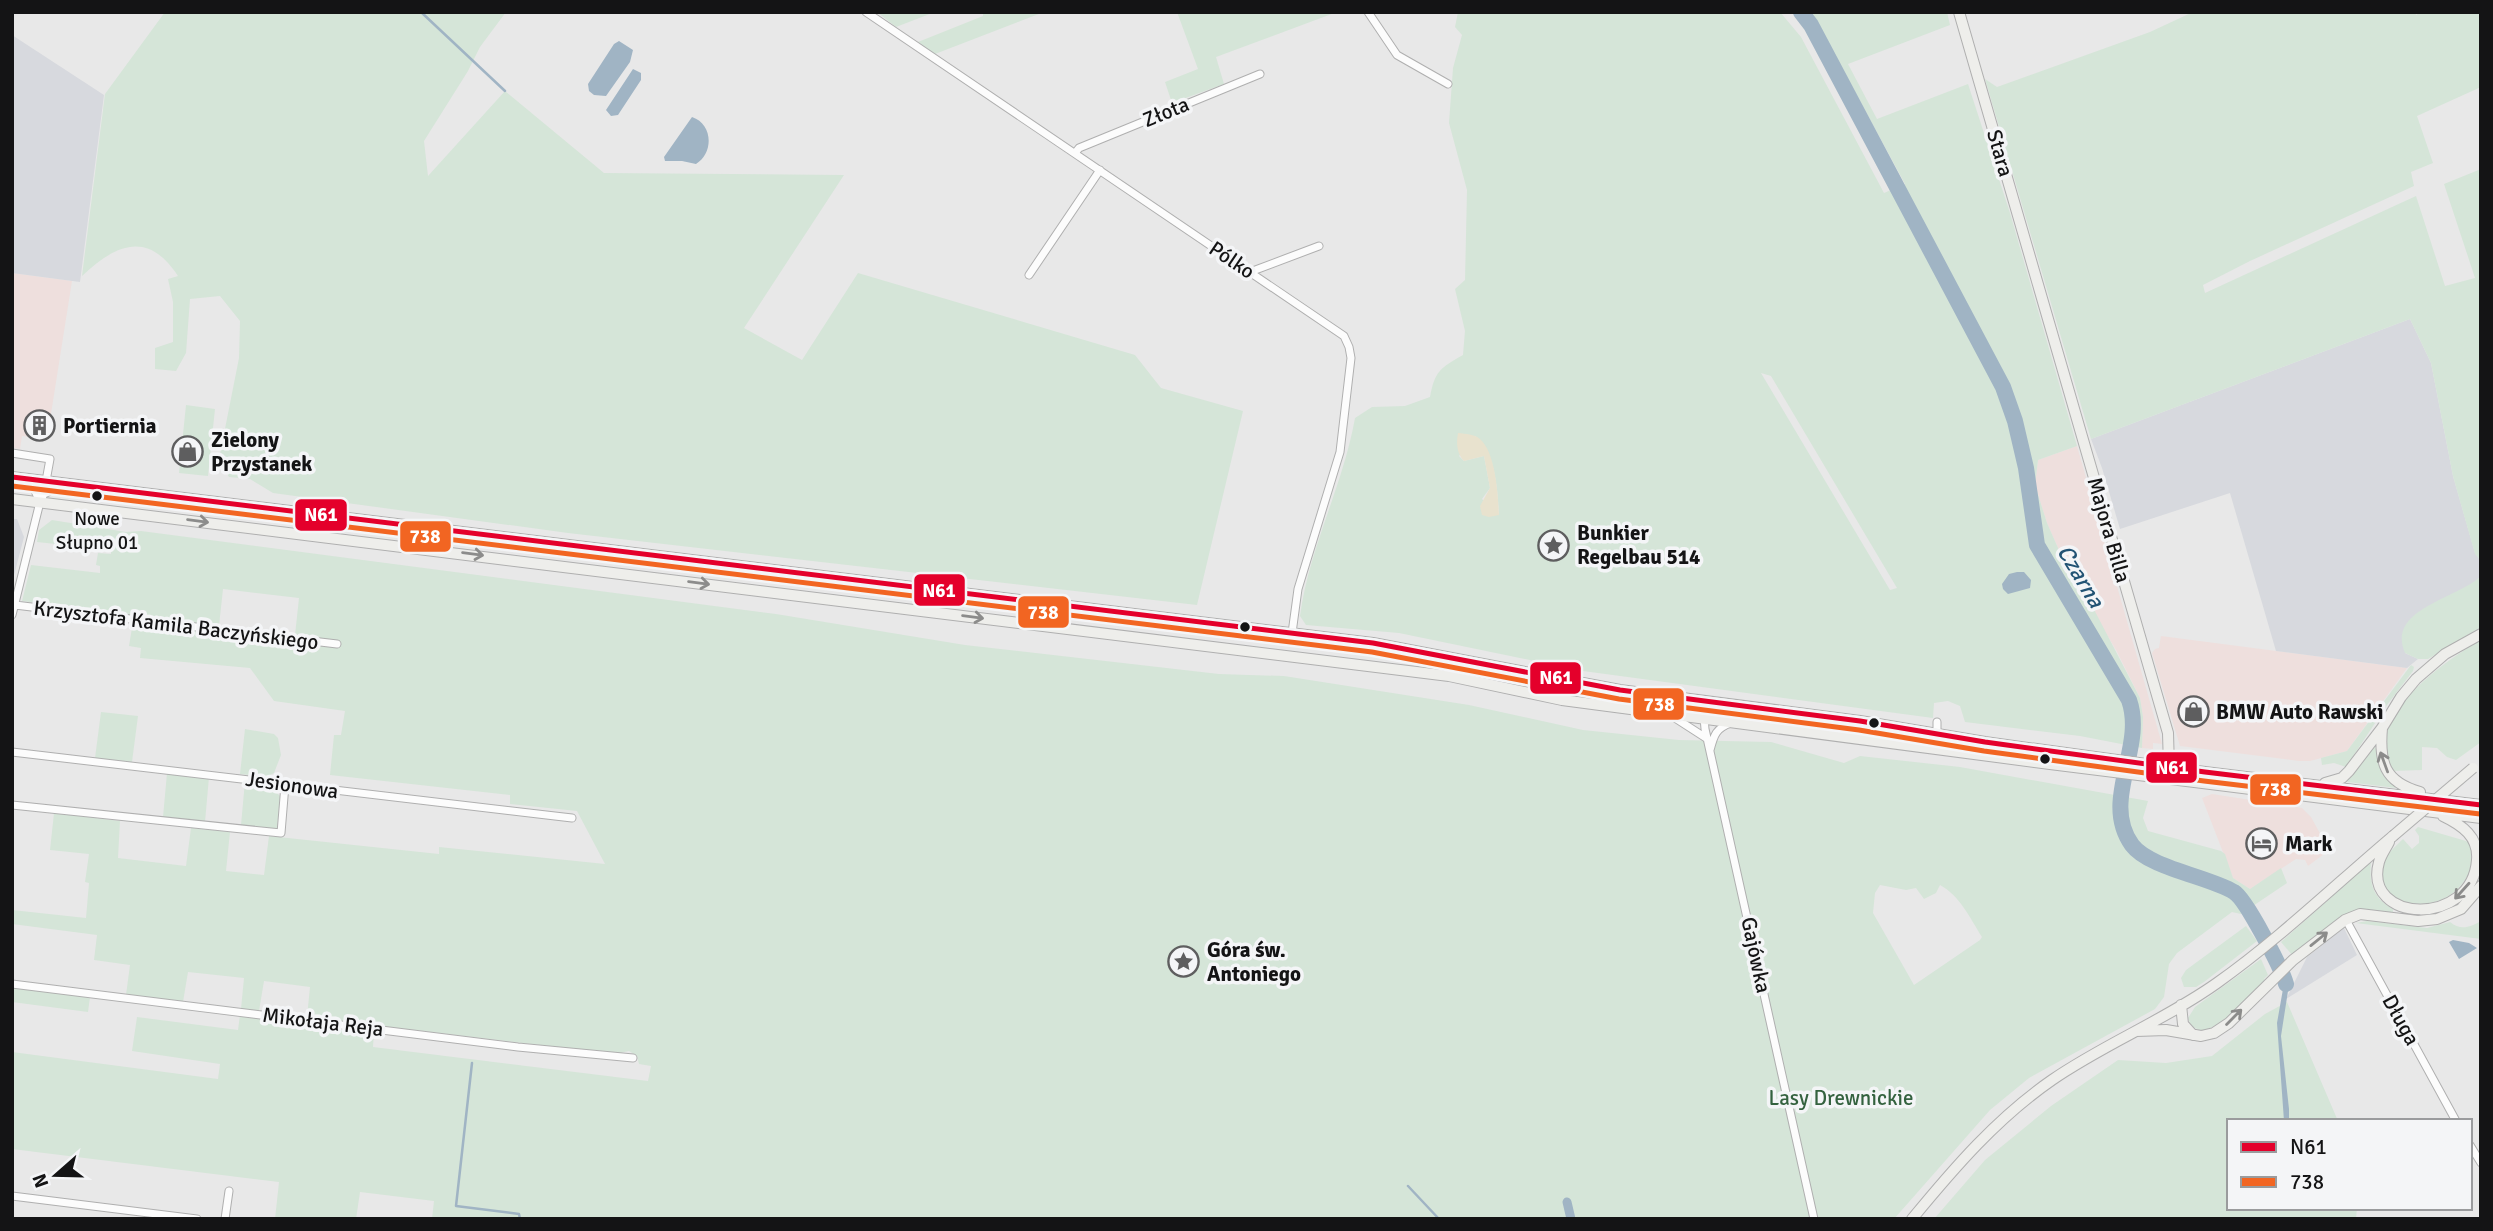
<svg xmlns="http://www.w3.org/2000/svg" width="2493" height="1231" font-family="Signika,sans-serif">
  <rect width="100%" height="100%" fill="#e8e8e8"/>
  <!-- commercial -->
  <path fill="#eedfdd" d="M12,273l60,8 -25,158 -25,-3 -2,13 -8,-1z
    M2077,446l85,298 -9,-1v6l-11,-1 1,-31 -3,-19 -24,-48 -50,-84 -19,-43 -12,-38 3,-25z
    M2161,636l246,32 -60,83 -37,10h-11l-119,-15 -28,-93 3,-4 4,-1z
    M2212,794l90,14 9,9 17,31v3l-20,15 -3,-6 -9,-1 -46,30 -17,-11 -31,-80z"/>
  <!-- built -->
  <path fill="#d7d9de" d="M12,35l92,60 -24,187 -68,-9z
    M2410,319l21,44 22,113 22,77 6,8v15l-76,77 13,6 -11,9 -131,-17 -46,-158 -110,36 -18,-61 -11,-29z
    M12,519h5l7,18 -12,46z
    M2344,928l13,27 -71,44 21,-42z"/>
  <!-- green -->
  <path fill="#d5e5d8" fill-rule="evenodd" d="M165,12h341l-26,35 -12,24 -44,70 4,35 77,-85 99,82 240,2 -100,153 58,32 56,-87 277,82 26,33 82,23 -46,194 -629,-72 -295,-40 -23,-14 -21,-2 -10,-18 20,-101 1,-37 -20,-25 -30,3 -4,54 -10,18 -21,-2v-21l18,-6v-40l-5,-23 10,-3c-30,-46 -62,-32 -96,0l23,-182z
    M877,12h58l-39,15z
    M983,12h61l-109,42 -17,-12 65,-26z
    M1177,12h160l-121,45 8,27 -52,19 -7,-21 33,-13z
    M1458,12h322l21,25 83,156 21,-9 -64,-118 -32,-54h138l3,13 -102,39 29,55 91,-35 42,129 67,233 -39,14 -3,25 12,38 19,43 6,1 68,131 3,19 -1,31 -62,-12 -115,-14 -5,-16 -12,-5 -14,2 -1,15 -350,-47 -184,-38 -93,-8 -6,-9c9,-68 43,-130 55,-198l17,-11 33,-1 25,-9c5,-26 10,-29 33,-42l2,-24 -10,-42 10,-9 2,-90 -18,-67 4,-55 9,-33 -7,-8zM1761,373l10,3 126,212 -7,2zM1475,436c20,12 23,57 24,79l-17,-16 8,-11 -6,-32 -20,5 -5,-5z
    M2193,12h222l1,3 5,-3h60v75l-64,29 16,47 -22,9 3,14 -164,75 -47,24 2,8 211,-97 29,90 30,-8 -31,-94 37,-15v392l-6,-7 -22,-78 -22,-113 -21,-44 -319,120 -106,-360 12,8 153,-55z
    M186,405l29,4 -7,67 -29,-3z
    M52,520l74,12 15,-1 635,83 189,31 254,29 65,2 185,29 114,25 96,10 92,2 73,21 16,-7 100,11 188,34 -5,17 5,13 73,20 4,3 8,24 17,11 31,-21 6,15 -46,31 -9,-2 -55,41 -8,11 -5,33 -9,12 -126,69 -39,32 -96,109h-1308l-17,-2 -1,2h-136l2,-18 -74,-9 -4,27h-81l4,-37 -267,-33v-97l206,27 2,-15 -88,-13 5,-34 101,13 2,-15 134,18 -1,14 275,34 3,-15 -12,-2 -2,-8 -8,-5 -14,3 -308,-37 3,-30 -46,-6 -5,30 -18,-2 3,-31 -56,-6 -5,30 -57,-7 4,-30 -36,-5 3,-25 -85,-11v-14l74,8 3,-35 -4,-1 4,-28 -39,-4 4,-37 66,8 -2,37 68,8 5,-38 39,4 -4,39 38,4 5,-39 170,18v-7l166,17 -28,-53 -67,-7v-9l-180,-20 4,-40h7l4,-24 -71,-10 -24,-33 -110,-10 1,-10 -12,-2 4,-24 205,26 1,-7 -44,-6 4,-37 -76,-9 -4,37 -197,-25 9,-36 69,8v-7l-4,-1 2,-12 13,1v-4l-74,-8 2,-12zM1880,885l26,5 10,-2 8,11 12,-6 4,-8c20,11 30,33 42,52l-2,3 -66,45 -41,-72 2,-20z
    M2481,576v51l-53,32h-10l-13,-6c-19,-44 52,-54 76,-77z
    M2481,640v102l-25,18 -9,-3 -10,-9 -15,-1v23l-30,1c-32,-51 52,-110 89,-131z
    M2411,665l3,2 -1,4 -26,34 -41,62 -12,-4 -12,2 -1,-7 26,-7z
    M101,712l37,4 -6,46 -37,-4z
    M245,729l29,5 4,4 3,17 -7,18 -8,4 -26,-3z
    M2375,746l6,23 15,19 -49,-6z
    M167,773l42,4 -4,45 -42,-5z
    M245,781l25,5 10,10 -3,33 -36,-4z
    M2418,827l48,14 3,2c5,14 3,29 -7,41 -28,36 -95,20 -77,-23 3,-9 11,-15 18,-22l9,10 7,-6v-7l-4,-6z
    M2371,862c-2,22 2,36 22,47v5l-22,-3 -78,45 -12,-14z
    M2367,921l60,7 23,-6c11,9 20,5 31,-1v18l-125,-16z
    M2246,926l11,15 -53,41 -8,5h-12l-3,-9 5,-8z
    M2261,959l7,16 -4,4 2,2c-19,18 -39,44 -65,50l-10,-5 -3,-8 7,-11z
    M12,987l78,10 -2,15 -76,-10z
    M2287,1002l51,119h-109v87h128l-1,11h-422l51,-59 66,-54 67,-46 48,3 46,-7 53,-42z"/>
  <!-- sand -->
  <path fill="#e8e2ce" d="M1458,433c8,1 16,1 22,6 16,14 18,57 19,76l-10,2 -7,-2 -2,-9 10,-18 -6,-32 -20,5c-7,-7 -8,-18 -6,-28z"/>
  <!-- water -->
  <path fill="#a0b4c4" d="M619,41l14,9 -3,12 -24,34 -12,-1 -5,-4 -1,-7 26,-40z
    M633,69l8,4v7l-23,35 -7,1 -5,-6z
    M692,117c21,7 22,36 4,47l-14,-3h-17l-1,-4z
    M2017,572h7l7,8 -1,8 -22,6 -5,-5 -1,-5 7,-10z
    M2453,940l16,3 8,5 -18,11 -10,-17z
    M2287,976l1,15 -7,45 8,73v12h-5l-7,-98 6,-34v-10z"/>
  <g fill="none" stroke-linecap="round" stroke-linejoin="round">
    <!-- stream -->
    <path stroke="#a0b4c4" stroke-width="2.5" d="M421,12l84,79
      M472,1063l-16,143 63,8 1,5
      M1408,1186l31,33"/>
    <!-- canal -->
    <path stroke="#a0b4c4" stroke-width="9" d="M1567,1202l4,17"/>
    <!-- river -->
    <path stroke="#a0b4c4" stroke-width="16" d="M1801,12l10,13 192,362 12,34 11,47 11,77 92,155c17,48 -29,100 3,145 17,23 78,32 102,47 12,7 48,77 52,92"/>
    <defs>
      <path id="street" d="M866,12l478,324 5,11 2,11 -11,94 -42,137 -6,44
        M1368,12l29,43 51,29
        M1075,153l4,-5 181,-74
        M1250,272l69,-26
        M1029,275l71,-105
        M12,453l38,6 -4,22
        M25,480l10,11 5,11
        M15,605l322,39
        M12,615l28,-113 4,-8 19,-9
        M1721,705l-10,5 -7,7 1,12 109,490
        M1675,718l31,20
        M1937,734v-12
        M1710,750c4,-15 6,-22 21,-27
        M12,752l560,66
        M12,805l269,28 4,-48
        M2346,920l110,201
        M12,984l506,63 115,11
        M2470,1145l11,18
        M12,1196l185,23
        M225,1219l4,-28"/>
      <path id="secondary" d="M1959,12l209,721 1,34
        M12,477l1361,166 247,47 240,31 125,21 220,30 276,33
        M12,499l1437,177 113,24 488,64 431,54
        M2382,728c-3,34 2,54 38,64
        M2325,783l17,-5 7,-7 33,-43 19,-31 15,-18 29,-25 36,-20
        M2389,842c-3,6 -8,13 -10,20 -17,61 93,66 98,-2 2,-23 -15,-35 -34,-44
        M2181,1005l2,19 10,11
        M2136,1031l30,-1 35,6 13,-3 15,-10 64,-63 52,-40 15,-6 58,7 19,-2 24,-10 20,-23
        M1912,1219c42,-51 85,-101 140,-139 52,-36 113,-60 165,-97 62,-44 118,-98 176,-147"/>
    </defs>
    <!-- street casing -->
    <use href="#street" stroke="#afafaf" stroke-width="9"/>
    <!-- secondary casing -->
    <use href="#secondary" stroke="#afafaf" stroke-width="12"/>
    <!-- street -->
    <use href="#street" stroke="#fcfcfc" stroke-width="7"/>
    <!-- secondary -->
    <use href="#secondary" stroke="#eeeeeb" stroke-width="10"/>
    <defs>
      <path id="secondary-bridge" d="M2393,836l80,-68"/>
    </defs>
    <!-- secondary-bridge casing -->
    <use href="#secondary-bridge" stroke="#afafaf" stroke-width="12" stroke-linecap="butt"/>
    <!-- secondary-bridge -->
    <use href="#secondary-bridge" stroke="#eeeeeb" stroke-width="10"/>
    <defs>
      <path id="bus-1" d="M12,477l1361,166 247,47 240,31 125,21 220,30 276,33"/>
      <path id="bus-2" d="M12,486l1360,166 247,47 240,31 125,21 220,30 276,33"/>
    </defs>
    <!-- bus-1 casing -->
    <use href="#bus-1" stroke="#f4f5f7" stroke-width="10"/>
    <!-- bus-2 casing -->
    <use href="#bus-2" stroke="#f4f5f7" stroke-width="10"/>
    <!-- bus-1 -->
    <use href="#bus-1" stroke="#e4002b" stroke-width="5"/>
    <!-- bus-2 -->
    <use href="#bus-2" stroke="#f26522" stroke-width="5"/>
  </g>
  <!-- one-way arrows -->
  <defs><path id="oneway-shaft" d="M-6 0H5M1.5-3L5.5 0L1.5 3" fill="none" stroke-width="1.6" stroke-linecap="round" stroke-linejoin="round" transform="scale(1.75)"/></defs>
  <g stroke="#8c8c8b">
    <use href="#oneway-shaft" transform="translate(198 521) rotate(7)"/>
    <use href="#oneway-shaft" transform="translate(473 554) rotate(7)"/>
    <use href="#oneway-shaft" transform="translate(699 583) rotate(7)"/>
    <use href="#oneway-shaft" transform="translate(973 617) rotate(7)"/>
    <use href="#oneway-shaft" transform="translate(2384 762) rotate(-110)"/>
    <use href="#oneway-shaft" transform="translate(2462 891) rotate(132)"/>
    <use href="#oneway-shaft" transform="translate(2319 939) rotate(-39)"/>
    <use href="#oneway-shaft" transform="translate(2234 1017) rotate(-45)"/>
  </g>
  <!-- icons -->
  <defs>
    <symbol id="building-ring" viewBox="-11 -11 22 22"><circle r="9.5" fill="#f4f5f7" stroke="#5e5e5f" stroke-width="1.5"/><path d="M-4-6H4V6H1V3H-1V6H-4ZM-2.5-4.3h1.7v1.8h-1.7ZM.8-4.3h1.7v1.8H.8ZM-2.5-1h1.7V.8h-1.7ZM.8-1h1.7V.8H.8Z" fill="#5e5e5f"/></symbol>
    <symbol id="shop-ring" viewBox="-11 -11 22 22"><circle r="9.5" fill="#f4f5f7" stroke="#5e5e5f" stroke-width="1.5"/><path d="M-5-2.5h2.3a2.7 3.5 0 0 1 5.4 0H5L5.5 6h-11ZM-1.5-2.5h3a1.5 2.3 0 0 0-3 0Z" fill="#5e5e5f"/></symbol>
    <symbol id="sight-ring" viewBox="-11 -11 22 22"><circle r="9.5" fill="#f4f5f7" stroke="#5e5e5f" stroke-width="1.5"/><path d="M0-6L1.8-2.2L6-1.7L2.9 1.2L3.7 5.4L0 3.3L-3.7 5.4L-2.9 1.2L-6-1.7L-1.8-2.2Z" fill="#5e5e5f"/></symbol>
    <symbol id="hotel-ring" viewBox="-11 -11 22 22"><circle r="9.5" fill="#f4f5f7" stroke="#5e5e5f" stroke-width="1.5"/><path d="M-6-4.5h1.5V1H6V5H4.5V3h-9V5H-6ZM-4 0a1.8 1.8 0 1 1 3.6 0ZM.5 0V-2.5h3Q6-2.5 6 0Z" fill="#5e5e5f"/></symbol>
  </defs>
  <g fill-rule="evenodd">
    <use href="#building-ring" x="22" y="408" width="35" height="35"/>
    <use href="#shop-ring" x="170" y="434" width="35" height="35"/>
    <use href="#sight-ring" x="1536" y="528" width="35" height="35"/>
    <use href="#shop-ring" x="2176" y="694" width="35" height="35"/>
    <use href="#hotel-ring" x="2244" y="826" width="35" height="35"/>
    <use href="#sight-ring" x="1166" y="944" width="35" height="35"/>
  </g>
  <!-- markers -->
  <g fill="#141415" stroke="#f4f5f7" stroke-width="2.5">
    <circle cx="97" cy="496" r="6"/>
    <circle cx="1245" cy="627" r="6"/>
    <circle cx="1874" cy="723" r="6"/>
    <circle cx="2045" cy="759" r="6"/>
  </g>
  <g text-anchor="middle" stroke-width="7" stroke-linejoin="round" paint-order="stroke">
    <!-- bus labels -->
    <g font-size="19" fill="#141415" stroke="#f4f5f7">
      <text x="97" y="525">Nowe<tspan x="97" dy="24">Słupno 01</tspan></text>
    </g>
    <!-- street labels -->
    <g font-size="21" fill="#141415" stroke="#f4f5f7">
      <text transform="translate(1166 112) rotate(-22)" y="7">Złota</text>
      <text transform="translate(2000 153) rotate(74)" y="7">Stara</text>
      <text transform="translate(1232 260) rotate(34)" y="7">Pólko</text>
      <text transform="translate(2109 530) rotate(74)" y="7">Majora Billa</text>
      <text transform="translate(176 625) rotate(7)" y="7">Krzysztofa Kamila Baczyńskiego</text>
      <text transform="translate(292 785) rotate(8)" y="7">Jesionowa</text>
      <text transform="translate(1756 955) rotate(78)" y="7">Gajówka</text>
      <text transform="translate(2401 1020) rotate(61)" y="7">Długa</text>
      <text transform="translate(323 1022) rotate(7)" y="7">Mikołaja Reja</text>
    </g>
    <!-- poi labels -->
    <g font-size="21" font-weight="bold" fill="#141415" stroke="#f4f5f7" text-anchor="start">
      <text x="63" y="433">Portiernia</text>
      <text x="211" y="447">Zielony<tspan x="211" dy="24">Przystanek</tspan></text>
      <text x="1577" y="540">Bunkier<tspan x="1577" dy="24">Regelbau 514</tspan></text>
      <text x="2216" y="719">BMW Auto Rawski</text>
      <text x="2285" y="851">Mark</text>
      <text x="1207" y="957">Góra św.<tspan x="1207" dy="24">Antoniego</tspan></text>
    </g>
    <!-- park labels -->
    <g font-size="21" fill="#34623f" stroke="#f4f5f7">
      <text x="1841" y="1105">Lasy Drewnickie</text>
    </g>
    <!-- water labels -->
    <g font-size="23" font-style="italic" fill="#225374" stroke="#f4f5f7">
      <text transform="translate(2081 576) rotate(59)" y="8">Czarna</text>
    </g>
  </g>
  <g stroke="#f4f5f7" stroke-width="2.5">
    <rect x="294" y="498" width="54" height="34" rx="7" fill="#e4002b"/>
    <rect x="399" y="520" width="53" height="33" rx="7" fill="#f26522"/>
    <rect x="913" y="573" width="53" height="34" rx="7" fill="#e4002b"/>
    <rect x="1017" y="595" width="53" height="34" rx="7" fill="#f26522"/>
    <rect x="1529" y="661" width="53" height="34" rx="7" fill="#e4002b"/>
    <rect x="1632" y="687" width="53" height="34" rx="7" fill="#f26522"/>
    <rect x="2145" y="751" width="53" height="33" rx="7" fill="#e4002b"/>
    <rect x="2249" y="773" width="53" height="33" rx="7" fill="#f26522"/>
  </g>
  <g font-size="19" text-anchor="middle" font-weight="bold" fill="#fff">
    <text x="321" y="521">N61</text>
    <text x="425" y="543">738</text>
    <text x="939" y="597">N61</text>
    <text x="1043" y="619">738</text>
    <text x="1556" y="684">N61</text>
    <text x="1659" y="711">738</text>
    <text x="2172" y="774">N61</text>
    <text x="2275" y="796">738</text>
  </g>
  <!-- border -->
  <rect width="2493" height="1231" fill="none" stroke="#141415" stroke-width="28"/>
  <!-- legend -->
  <rect x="2227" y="1119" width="245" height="91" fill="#f4f5f7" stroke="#9a9b9d" stroke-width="2"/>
  <rect x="2241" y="1142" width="35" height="10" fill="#e4002b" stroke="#9a9b9d" stroke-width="2"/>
  <text x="2290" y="1154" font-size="21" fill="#141415">N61</text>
  <rect x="2241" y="1177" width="35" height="10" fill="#f26522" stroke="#9a9b9d" stroke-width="2"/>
  <text x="2290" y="1189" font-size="21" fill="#141415">738</text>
  <!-- north arrow -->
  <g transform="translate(56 1175) rotate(250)" stroke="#f4f5f7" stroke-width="5" paint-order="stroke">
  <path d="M0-5L12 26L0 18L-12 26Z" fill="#141415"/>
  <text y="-10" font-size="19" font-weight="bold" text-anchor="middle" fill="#141415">N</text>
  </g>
</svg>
